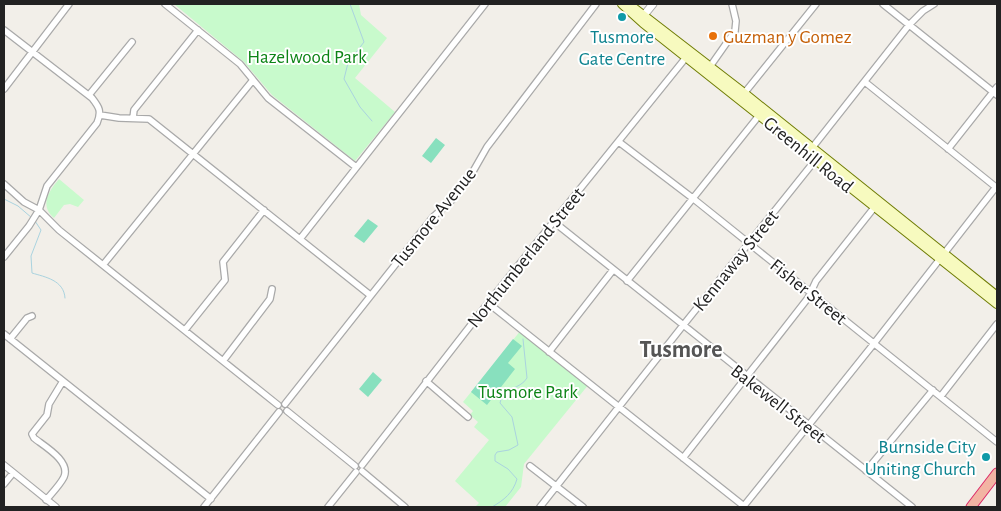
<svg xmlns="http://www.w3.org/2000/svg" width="1001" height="511" font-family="'Alegreya Sans',sans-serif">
  <rect width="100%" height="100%" fill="#f2efe9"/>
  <!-- park -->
  <path fill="#c8facc" d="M174,4h185l2,11 26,23 -32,40 40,34 -40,49 -83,-66 -28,-33z
    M59,179l25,21 -6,7 -8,-3 -6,1 -10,13c-15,-13 -5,-27 5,-39z
    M521,330l68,54 -65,80 -3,23 -16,20h-30l4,-4 -24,-22 34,-41 -15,-13 4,-5 -8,-7 3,-4 -10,-9z"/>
  <!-- pitch -->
  <path fill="#88e0be" d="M436,138l9,7 -14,18 -9,-7z
    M368,219l10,7 -14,17 -10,-7z
    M513,339l9,7 -14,17 7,6 -28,36 -16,-13z
    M373,372l9,8 -14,17 -9,-8z"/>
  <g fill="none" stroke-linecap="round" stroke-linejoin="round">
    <!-- stream -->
    <path stroke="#aad3df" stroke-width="1" d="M350,4l14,38 -16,21 -4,16 16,28 12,14
      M4,199l14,7 14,12
      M35,221l6,9 -10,26 1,17c13,4 32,7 33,25
      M492,507c12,-7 21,-14 25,-28l-9,-10 -13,-8v-6l2,-3 12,-2 9,-5 -6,-28 -12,-14c2,-16 20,-13 27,-25l-4,-39"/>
    <defs>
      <path id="minor" d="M165,4l75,60 28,34 88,69
        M883,4l114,91
        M4,30l88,68c7,9 10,13 5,25l-50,63 -8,24 -10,16 -25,31
        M709,68l26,-37 1,-10 -4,-17
        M865,82l132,106
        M4,89l65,-85
        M89,95l43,-53
        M742,96l74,-92
        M100,115l19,3 30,1 221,176
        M133,118l1,-8 64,-80
        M619,142l76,58 302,242
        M812,148l97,-123 14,-14 11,-7
        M948,149l49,-62
        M4,184l20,18 15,8 20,20 219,175
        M554,222l358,285
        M300,239l185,-235
        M103,265l150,-185
        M627,281l134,-168
        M488,303l257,204
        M185,330l40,-50 -2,-18 41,-52
        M4,334l207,165
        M10,339l17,-21 5,-2
        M549,352l64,-82
        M223,361l47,-62 2,-10
        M426,381l42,36
        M941,396l56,-72
        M285,404l148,-187 20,-18 18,-24 16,-28 109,-143
        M287,411l68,55
        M683,458l125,-160 8,-17 61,-77
        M4,465l52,42
        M362,465l126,-162 200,-248
        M530,466l53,41
        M362,471l43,36
        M866,471l67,-81
        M4,484l9,-11
        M46,500c6,-7 14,-15 18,-23 7,-16 -20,-31 -30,-39l-2,-4 15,-19 2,-11 14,-23
        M204,507l75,-95
        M328,507l28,-35
        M540,507l141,-179 136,-170
        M743,507l129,-161 124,-159"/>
      <path id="tertiary" d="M640,20l13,-16"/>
      <path id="secondary" d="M622,4l21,19 354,281
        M630,5l114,88 253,203"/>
      <path id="trunk" d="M971,507l26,-34"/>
    </defs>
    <!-- minor casing -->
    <use href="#minor" stroke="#a9a9a9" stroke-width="8"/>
    <!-- tertiary casing -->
    <use href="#tertiary" stroke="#a9a9a9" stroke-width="9"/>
    <!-- secondary casing -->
    <use href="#secondary" stroke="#707d05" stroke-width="10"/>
    <!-- trunk casing -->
    <use href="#trunk" stroke="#dc2a67" stroke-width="11"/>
    <!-- minor -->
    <use href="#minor" stroke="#fff" stroke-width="5.5"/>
    <!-- tertiary -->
    <use href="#tertiary" stroke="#fff" stroke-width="7"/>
    <!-- secondary -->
    <use href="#secondary" stroke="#f7fabf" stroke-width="8"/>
    <!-- trunk -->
    <use href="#trunk" stroke="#f2b4a3" stroke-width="9"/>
  </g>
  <!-- markers -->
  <g fill="#0f9aa8" stroke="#fff" stroke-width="2">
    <circle cx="622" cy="17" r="5"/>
    <circle cx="986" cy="457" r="5"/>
  </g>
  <circle fill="#e8710a" stroke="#fff" stroke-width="2" cx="713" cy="36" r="5"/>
  <g text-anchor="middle" stroke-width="4" stroke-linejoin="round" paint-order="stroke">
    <!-- culture labels -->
    <g font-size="19" fill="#0d838f" stroke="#fff">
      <text x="622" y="43">Tusmore<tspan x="622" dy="22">Gate Centre</tspan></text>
      <text x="976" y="453" text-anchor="end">Burnside City<tspan x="976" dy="22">Uniting Church</tspan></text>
    </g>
    <!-- food labels -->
    <g font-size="19" fill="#c56008" stroke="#fff" text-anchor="start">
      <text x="723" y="43">Guzman y Gomez</text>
    </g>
    <!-- park labels -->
    <g font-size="19" fill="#0c8416" stroke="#fff">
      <text x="307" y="63">Hazelwood Park</text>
      <text x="528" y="398">Tusmore Park</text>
    </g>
    <!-- street labels -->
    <g font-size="19" fill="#222" stroke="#fff">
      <text transform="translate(809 154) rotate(39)" y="7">Greenhill Road</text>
      <text transform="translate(433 217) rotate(-51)" y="7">Tusmore Avenue</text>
      <text transform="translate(525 257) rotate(-51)" y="7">Northumberland Street</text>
      <text transform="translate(735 260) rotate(-51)" y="7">Kennaway Street</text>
      <text transform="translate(809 291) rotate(39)" y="7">Fisher Street</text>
      <text transform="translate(779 403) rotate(38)" y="7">Bakewell Street</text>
    </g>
    <!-- district labels -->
    <g font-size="24" font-weight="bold" fill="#555" stroke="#fff">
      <text x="681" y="357">Tusmore</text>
    </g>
  </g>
  <!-- border -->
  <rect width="1001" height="511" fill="none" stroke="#222222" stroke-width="10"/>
</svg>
